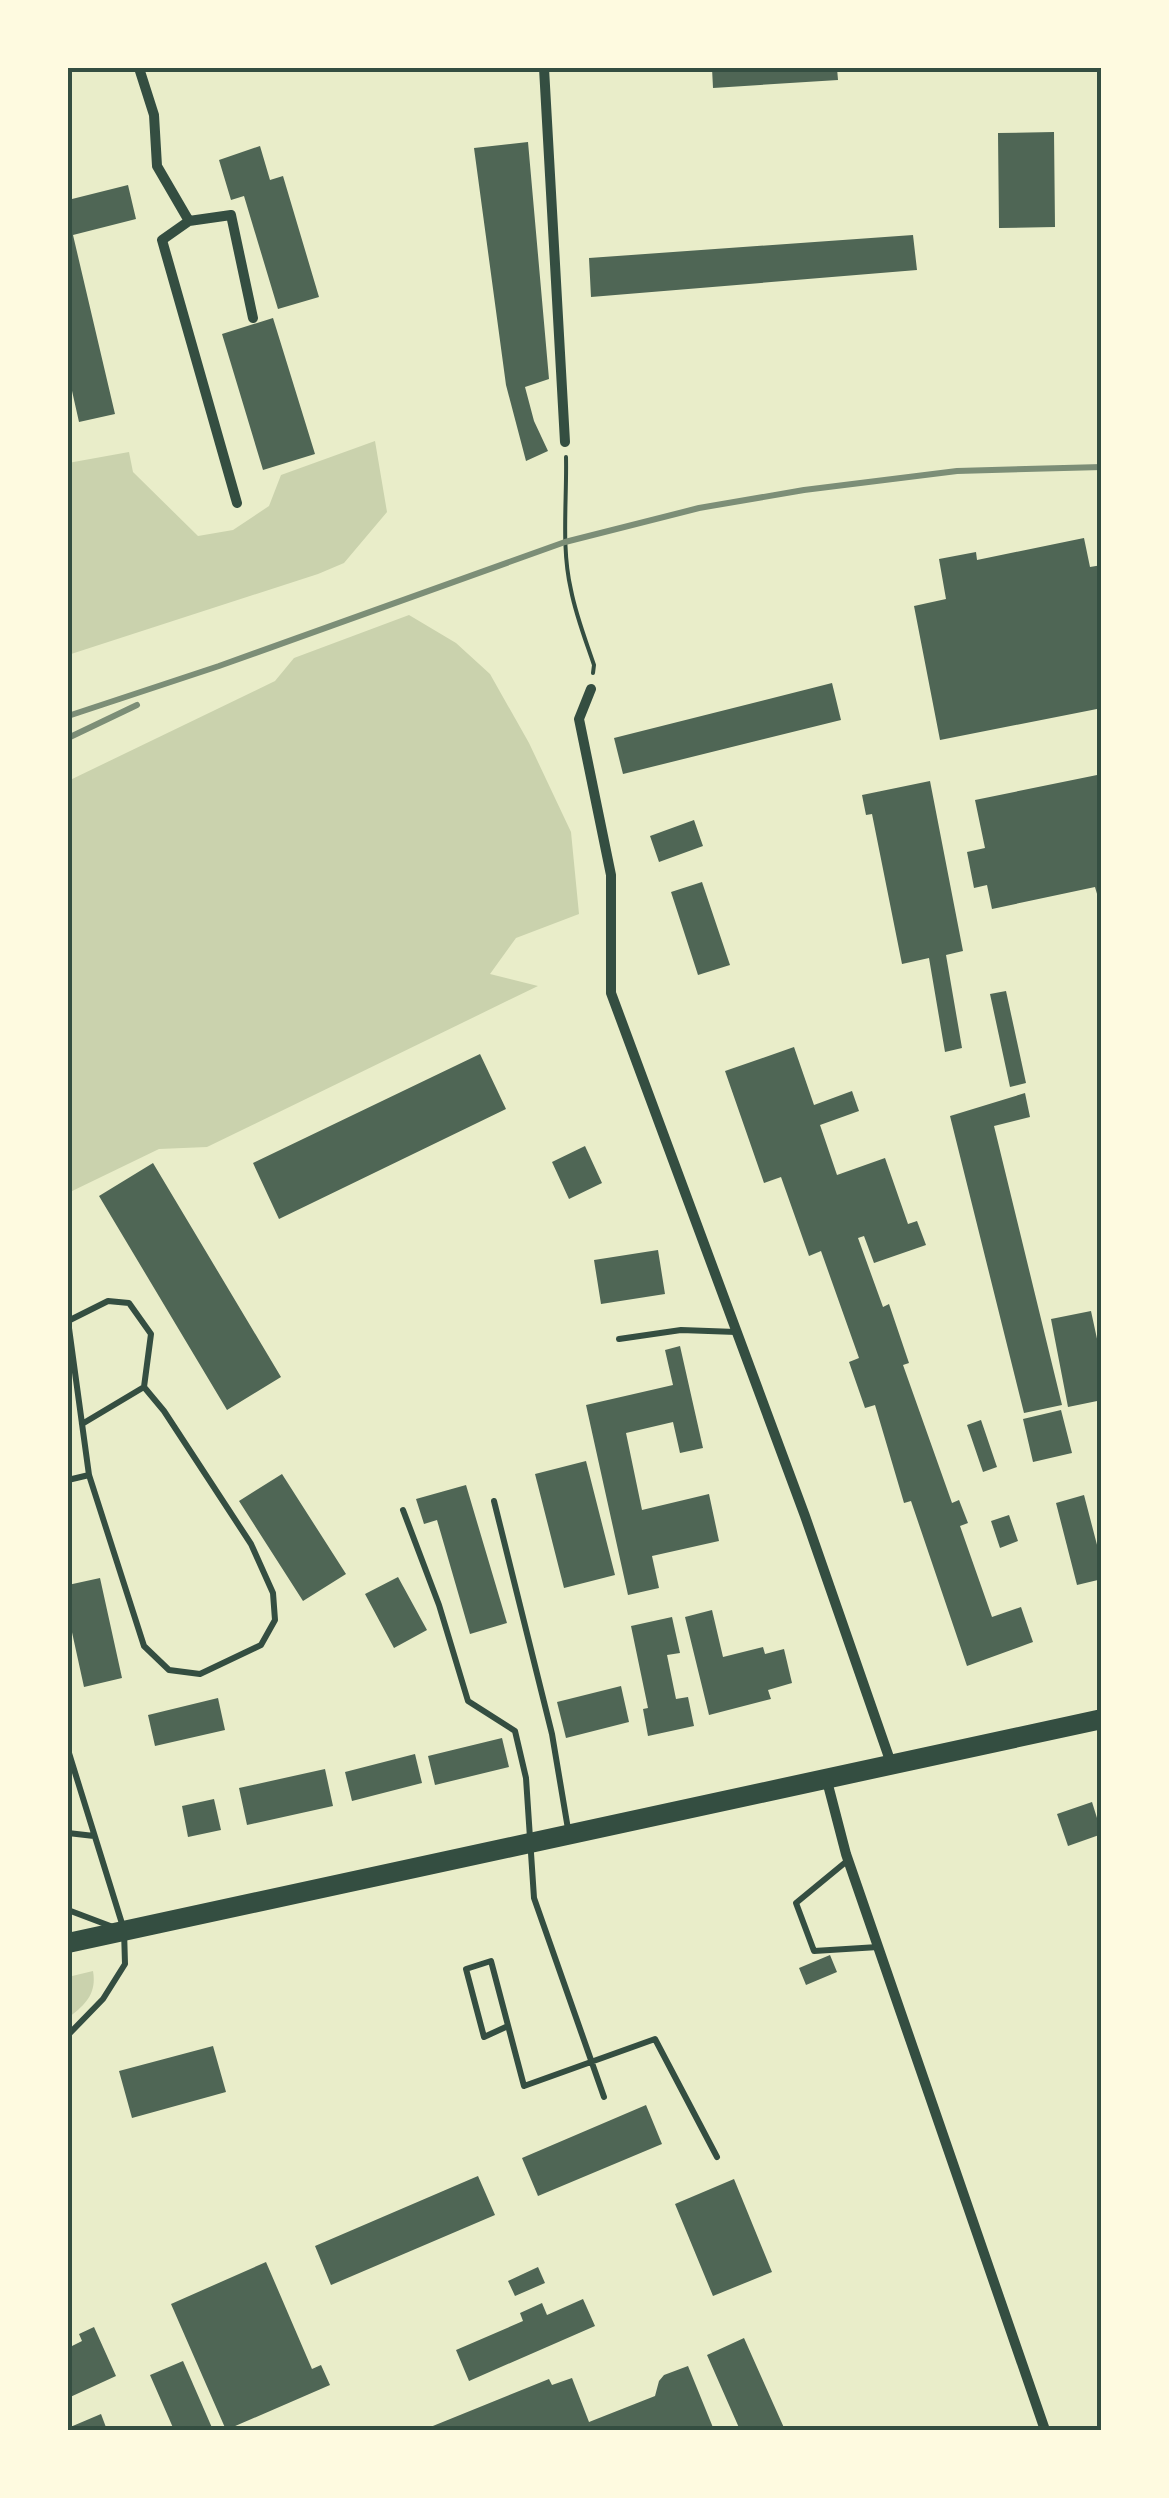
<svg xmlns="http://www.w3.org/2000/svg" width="1169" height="2498" font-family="'Libre Baskerville',serif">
  <rect width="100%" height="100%" fill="#e9edc9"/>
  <!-- green -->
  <path fill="#cad2ad" d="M375,441l12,71 -43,51 -26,11 -250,81v-192l61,-11 4,20 65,64 35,-6 36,-24 12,-31z
    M409,615l47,28 34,31 39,69 42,89 8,82 -63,24 -26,36 48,12 -331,161 -48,2 -91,44v-412l207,-100 19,-23z
    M93,1971c4,23 -8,34 -25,47v-41z"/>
  <!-- building -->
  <path fill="#4f6655" d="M712,68h125l1,12 -125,8z
    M1054,132l1,95 -56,1 -1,-95z
    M528,142l21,237 -24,8 9,34 14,30 -22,10 -20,-76 -32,-237z
    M260,146l10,34 13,-4 36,121 -41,12 -34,-113 -13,4 -12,-40z
    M128,185l8,34 -63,16 42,179 -36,8 -11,-49v-173z
    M913,235l4,35 -326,27 -2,-39z
    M273,318l42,136 -52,16 -41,-136z
    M1084,538l6,29 12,-2v143l-162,32 -26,-134 32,-7 -7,-40 37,-7 1,8z
    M832,683l9,37 -218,54 -9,-36z
    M1102,774v137l-7,-24 -103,22 -5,-24 -13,3 -7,-36 18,-4 -10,-48z
    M930,781l33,170 -17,4 16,93 -17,4 -16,-94 -27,6 -30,-150 -6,1 -4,-20z
    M694,820l9,26 -44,16 -9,-26z
    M702,882l28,83 -32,10 -27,-83z
    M1006,991l20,92 -16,4 -20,-93z
    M794,1047l20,58 38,-14 7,20 -39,14 17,50 48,-17 23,66 9,-3 9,24 -52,18 -10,-27 -6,2 25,69 6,-3 20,59 -6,2 49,138 7,-3 9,23 -8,3 32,91 29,-10 12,35 -66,24 -56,-165 -7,2 -29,-98 -10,3 -16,-46 10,-4 -38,-107 -12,5 -28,-79 -17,6 -39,-112z
    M480,1054l26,55 -227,110 -26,-56z
    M1025,1093l5,24 -36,9 68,279 -38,8 -74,-297z
    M585,1146l17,37 -33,16 -17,-37z
    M153,1163l128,214 -54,33 -128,-214z
    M658,1250l7,44 -64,10 -7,-44z
    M1091,1311l11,51v38l-34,7 -17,-88z
    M680,1346l23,102 -23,5 -7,-31 -47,11 16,77 67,-16 10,47 -67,15 7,32 -31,7 -42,-190 87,-20 -8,-35z
    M1061,1410l11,43 -39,9 -10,-43z
    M981,1420l16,47 -14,5 -16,-47z
    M586,1461l29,114 -51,13 -29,-114z
    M282,1474l64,100 -43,27 -64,-100z
    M466,1485l41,138 -37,11 -33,-114 -13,4 -8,-25z
    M1084,1495l18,69v15l-25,6 -21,-82z
    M1009,1515l9,26 -18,7 -9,-27z
    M398,1577l29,53 -33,18 -29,-54z
    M100,1578l22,100 -38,9 -16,-73v-29z
    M712,1610l11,47 40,-10 2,7 19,-5 8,34 -24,7 3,9 -62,16 -24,-98z
    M672,1617l8,36 -13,2 9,44 12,-2 6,29 -46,10 -5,-27 5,-1 -17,-82z
    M621,1686l8,36 -63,16 -9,-36z
    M218,1698l7,32 -70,16 -7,-31z
    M502,1738l7,29 -74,18 -7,-29z
    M415,1754l7,29 -70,18 -7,-29z
    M325,1769l8,37 -86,19 -8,-37z
    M214,1799l7,31 -33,7 -6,-31z
    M1092,1802l10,32 -34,12 -11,-32z
    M830,1955l7,17 -31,13 -7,-17z
    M213,2046l13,46 -94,26 -13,-47z
    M646,2105l16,39 -124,52 -16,-38z
    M478,2176l17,39 -164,70 -16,-39z
    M734,2179l38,93 -59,24 -38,-92z
    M266,2262l46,107 9,-4 9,20 -104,45 -55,-126z
    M538,2267l7,16 -30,13 -7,-15z
    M583,2299l12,27 -126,55 -13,-31 67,-29 -3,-8 22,-10 5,12z
    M94,2327l22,49 -48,22v-50l14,-7 -3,-7z
    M744,2338l41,92h-45l-33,-75z
    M183,2361l30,69h-39l-24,-55z
    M688,2366l26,64h-291l126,-51 3,6 20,-7 17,44 66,-26 4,-15 5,-6z
    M101,2414l6,16h-39v-2z"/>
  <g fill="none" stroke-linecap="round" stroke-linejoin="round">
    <!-- path -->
    <path stroke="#344e41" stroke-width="4" d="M566,457c1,44 -5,90 5,133 5,26 15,51 23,75l-1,8"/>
    <!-- service -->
    <path stroke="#344e41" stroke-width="6" d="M108,1301l21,2 22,31 -7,53 20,24 87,133 22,49 2,27 -14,25 -61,29 -31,-4 -25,-24 -55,-171 -21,-154z
      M619,1339l62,-9 55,2
      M82,1424l62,-37
      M68,1480l21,-5
      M494,1501l58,233 16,95
      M403,1510l36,95 29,96 47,30 11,47 8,120 70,199
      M68,1750l56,180 1,34 -22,35 -35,36
      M68,1833l26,3
      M847,1861l-51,42 18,48 64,-4
      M68,1910l45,17
      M508,2026l-24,11 -18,-68 25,-8 33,125 131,-47 62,118"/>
    <!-- minor -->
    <path stroke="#344e41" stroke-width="10" d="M139,68l15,47 3,51 32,55 -27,19 75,263
      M544,68l21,374
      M189,221l42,-6 22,103
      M591,689l-12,30 32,156v118l194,523 87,250
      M827,1781l19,73 199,576"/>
    <!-- primary -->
    <path stroke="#344e41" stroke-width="20" d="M68,1943l1034,-224"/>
    <!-- rail -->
    <path stroke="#7c8e77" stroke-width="6" d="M68,716l151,-50 346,-124 134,-34 105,-18 153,-19 145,-4
      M68,738l69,-33"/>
  </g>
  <!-- border -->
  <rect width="1169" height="2498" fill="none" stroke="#fefae0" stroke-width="140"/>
  <rect x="70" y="70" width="1029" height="2358" fill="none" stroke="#344e41" stroke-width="4"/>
</svg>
